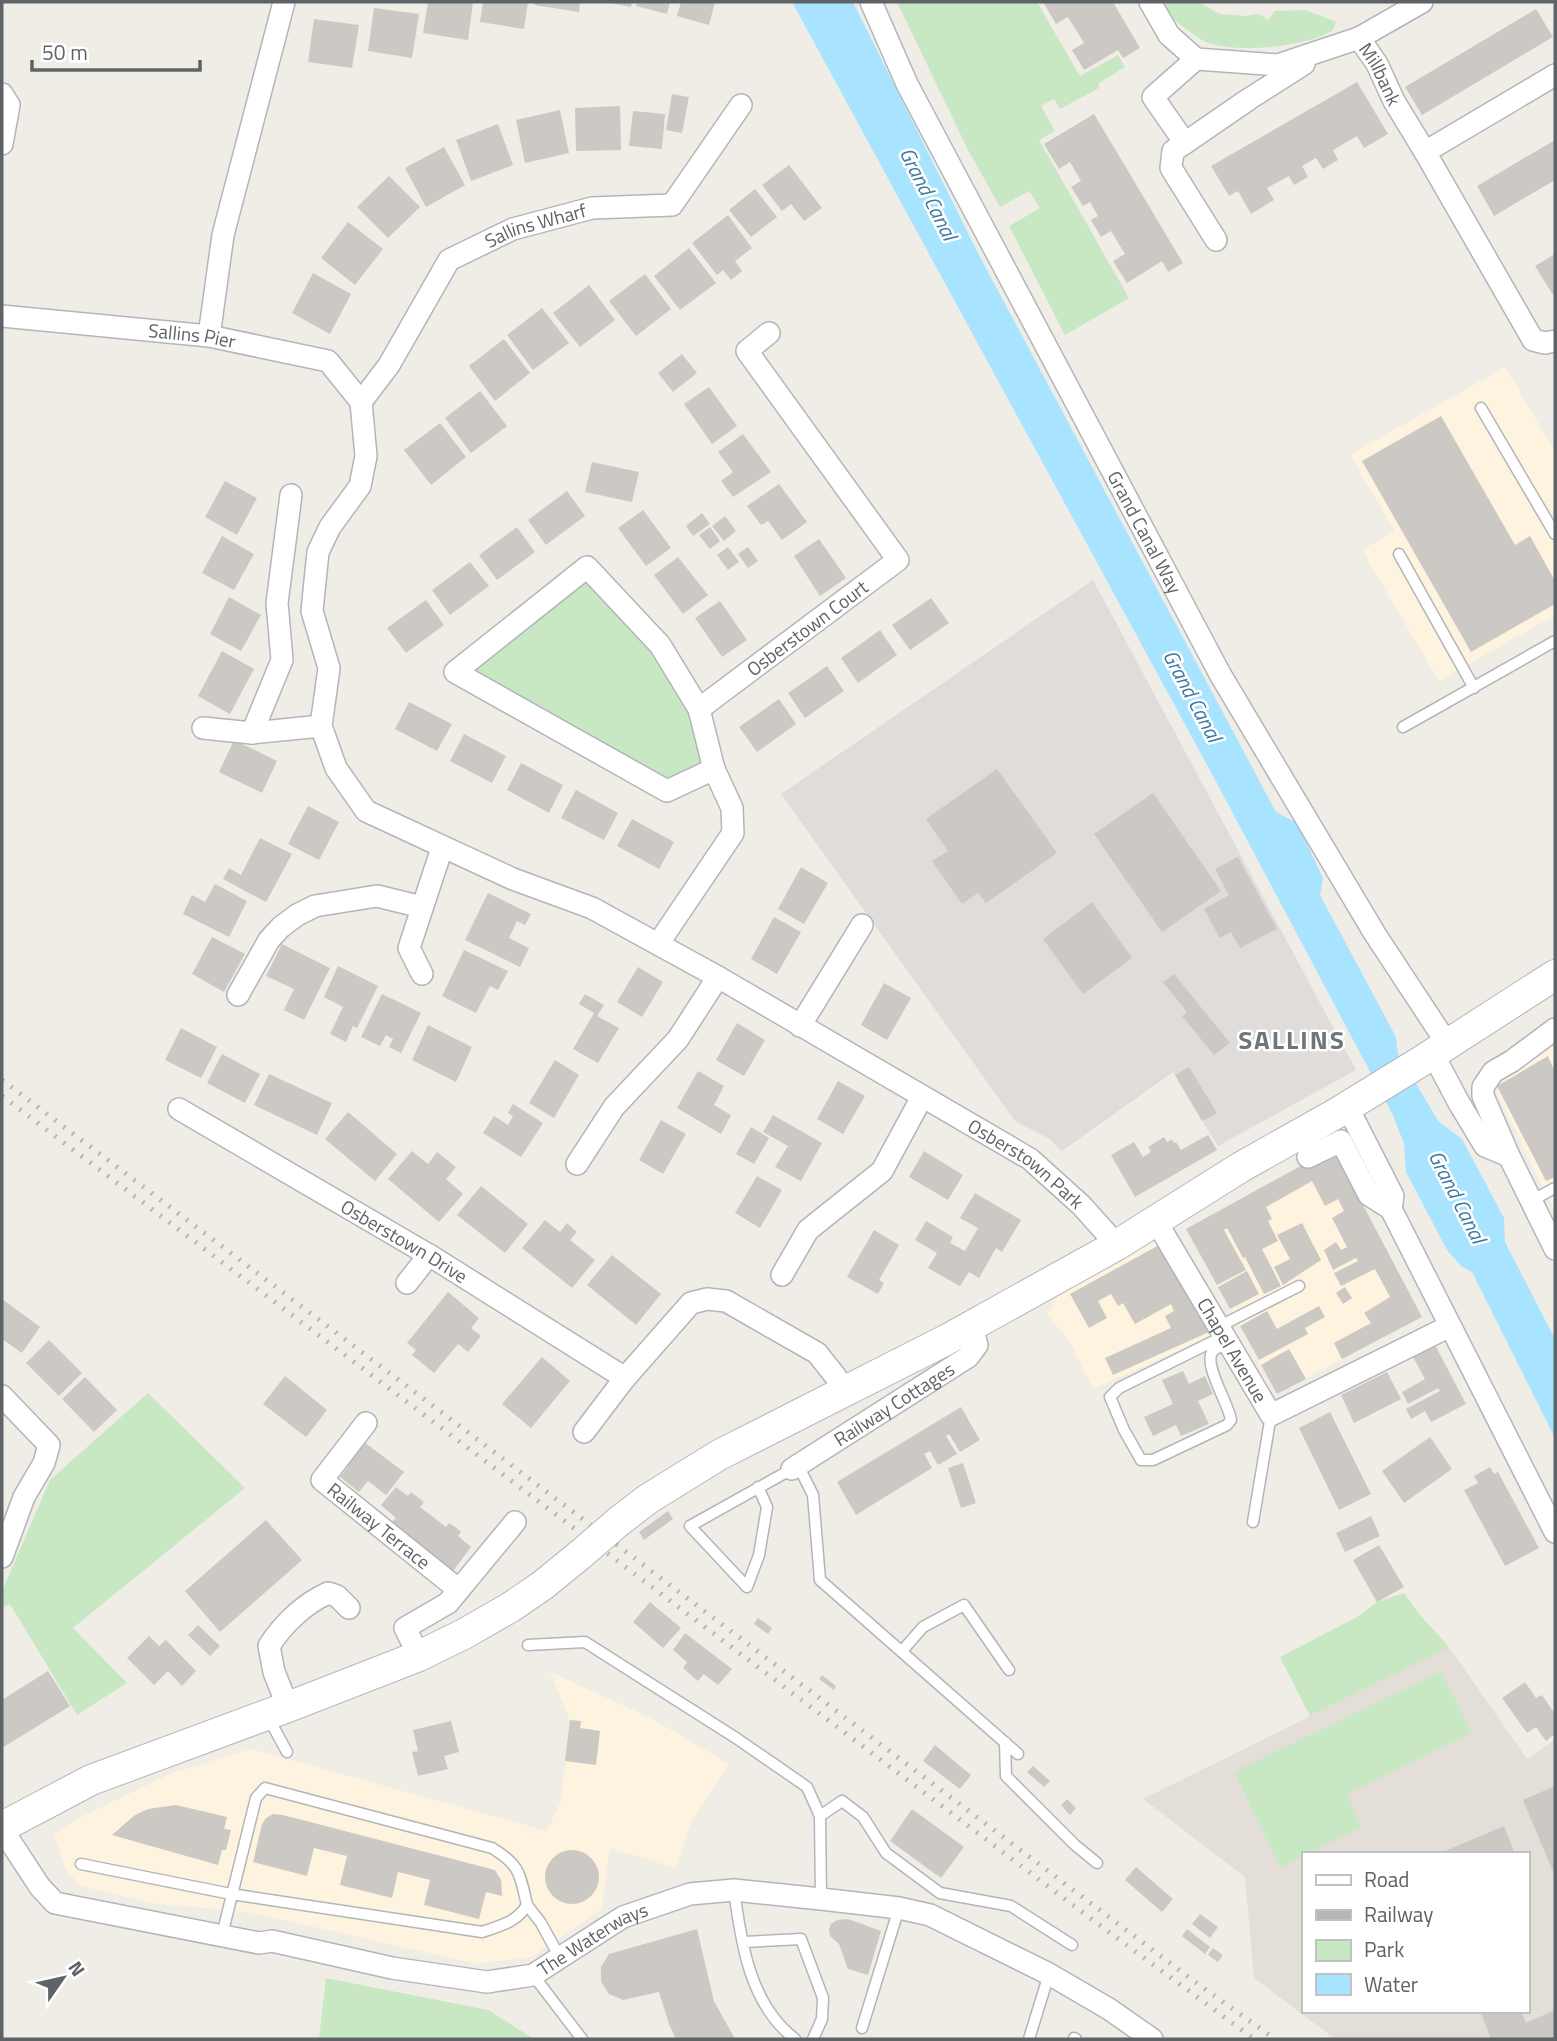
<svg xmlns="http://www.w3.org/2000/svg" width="1557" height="2041" font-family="'Titillium Web',sans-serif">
  <rect width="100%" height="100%" fill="#f0ede7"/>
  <!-- commercial -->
  <path fill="#fef3de" d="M1505,367l50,84v164l-116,66 -77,-131 33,-19 -45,-76z
    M1555,1034v178l-63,-129z
    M1333,1148l89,169 -145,77 -91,-165z
    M1160,1239l53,96 -120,54 -24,-49 -22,-26 14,-22z
    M550,1672l99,45 80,47 -39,61 -14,43 -66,-20 -8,61 -71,48 -54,7 -228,-52 -97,-9 -72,-17 -14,-17 -12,-34 29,-19 89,-43 79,-24 296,82 14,-30 9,-81z"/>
  <!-- industrial -->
  <path fill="#dfdcd9" d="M1093,580l263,490 -138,76 -45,-74 -111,79 -14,-13 -33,-17 -234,-327z"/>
  <!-- education -->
  <path fill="#e3ded8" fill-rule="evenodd" d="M1449,1647l78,112 28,-19v299h-220l-81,-61 -9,-101 -102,-78zM1303,1854h224v157h-224z"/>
  <!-- green -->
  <path fill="#c8e7c3" d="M897,2h140l43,74 38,-21 7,12 -26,16v5l-39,21 -6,-10 -13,7 14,25 -16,9 90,158 -64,37 -56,-109 31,-18 -11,-17 -29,16 -33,-59z
    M1166,2h32l22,12 25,2 14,-2 9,6 7,-9 31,-1 30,12 -3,8c-25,17 -98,24 -127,12 -6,-3 -13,-8 -18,-12 -11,-7 -22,-15 -22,-28z
    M589,572l75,93 29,39 16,69 -47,16 -201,-118z
    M148,1393l97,95 -172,140 54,55 -50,32 -67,-111 -8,4v-17l48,-111z
    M1404,1593l16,22 29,32 -139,69 -30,-59 77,-40 20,-15z
    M1441,1671l31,62 -125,61 15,33 -82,40 -46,-95z
    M326,1978l162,32 46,29h-215z"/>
  <!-- water -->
  <path fill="#a8e4ff" d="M792,2h61l126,253 297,557 21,11 26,55 -3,17 76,142 2,17 41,68 23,17 42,79 1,24 50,97v99l-83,-166 -11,-6 -14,-16 -41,-78 -2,-28 -11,-29 -181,-341z"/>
  <!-- building -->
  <path fill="#ccc8c4" d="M428,2h45l-5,38 -45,-7z
    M483,2h45l-4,27 -44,-7z
    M535,2h45l-1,10 -45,-7z
    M606,2h26l-1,5z
    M637,2h33l-3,12 -31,-8z
    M681,2h34l-6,23 -32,-9z
    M1043,2h70l27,46 -17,10 -5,-8 -34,20 -12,-20 12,-7 -16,-26 -12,7z
    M374,8l45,6 -7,44 -44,-7z
    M1536,9l17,28 -131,78 -17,-28z
    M314,19l45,6 -7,43 -44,-6z
    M1357,82l31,52 -24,14 -7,-12 -24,14 5,10 -15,9 -7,-11 -14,8 6,11 -14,8 -5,-9 -22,12 7,12 -23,14 -13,-23 -9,5 -18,-30z
    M672,94l17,3 -7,36 -16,-3z
    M620,106l1,44 -45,1 -1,-43z
    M560,110l9,43 -44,10 -9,-43z
    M633,111l32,3 -3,35 -33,-3z
    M1094,114l89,149 -15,9 -6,-11 -35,22 -14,-22 12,-7 -14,-23 -10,6 -10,-17 7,-4 -8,-14 -7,4 -12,-19 10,-6 -11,-19 -11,7 -15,-25z
    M498,124l15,41 -42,16 -15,-41z
    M1555,140v40l-61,36 -17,-30z
    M444,147l21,38 -39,22 -21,-39z
    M789,165l33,43 -18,13 -13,-17 -9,7 -20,-26z
    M389,176l31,31 -32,31 -31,-31z
    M755,189l22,28 -26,20 -22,-27z
    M728,215l24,33 -17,13 7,10 -11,9 -8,-10 -6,5 -25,-32z
    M348,222l35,27 -28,36 -34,-27z
    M689,248l27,35 -36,27 -26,-34z
    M1555,254v39l-2,2 -18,-29z
    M313,273l38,21 -21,40 -38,-21z
    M645,274l26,35 -35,27 -27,-35z
    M589,285l26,35 -35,27 -27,-34z
    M542,308l27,35 -36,27 -26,-35z
    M504,339l26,34 -35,28 -26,-35z
    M682,354l15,19 -24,19 -15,-19z
    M709,387l28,39 -25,18 -28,-40z
    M480,391l27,35 -36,27 -26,-35z
    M1441,416l74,129 15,-9 25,45v23l-84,48 -109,-191z
    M440,423l26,34 -35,28 -27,-35z
    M743,434l28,38 -38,25 -12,-16 12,-9 -15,-20z
    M592,462l47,10 -7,30 -47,-10z
    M225,481l32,17 -20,37 -32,-18z
    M779,484l28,38 -25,18 -14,-19 -7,4 -14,-19z
    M567,491l18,25 -39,29 -18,-25z
    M643,510l28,38 -25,18 -28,-38z
    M702,513l8,11 -17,12 -7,-10z
    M725,516l11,15 -12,10 -12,-15z
    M517,527l18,25 -38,28 -18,-25z
    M710,527l10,14 -10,8 -11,-14z
    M222,536l32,18 -20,36 -32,-17z
    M819,539l27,39 -26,18 -26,-40z
    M728,547l11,15 -11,8 -11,-15z
    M748,547l10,14 -10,7 -10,-14z
    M678,557l30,38 -25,19 -29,-39z
    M470,562l19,24 -39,29 -18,-25z
    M229,597l32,18 -20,36 -31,-17z
    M931,598l18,25 -39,27 -18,-25z
    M426,600l18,25 -38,28 -19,-25z
    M720,601l27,39 -25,17 -27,-39z
    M880,630l17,25 -39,28 -17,-25z
    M222,651l32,18 -24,45 -32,-18z
    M827,666l17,25 -39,27 -17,-25z
    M779,699l17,25 -39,28 -18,-25z
    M409,702l43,22 -15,27 -42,-22z
    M464,734l42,22 -14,27 -42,-22z
    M234,740l43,21 -15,32 -43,-21z
    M521,763l42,22 -14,28 -42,-23z
    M997,769l60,84 -71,50 -8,-10 -16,11 -30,-43 16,-10 -22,-32z
    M576,790l42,23 -14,27 -43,-22z
    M1153,793l68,98 -59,41 -68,-98z
    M308,806l31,16 -20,38 -31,-16z
    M632,819l42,23 -15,27 -42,-23z
    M260,838l32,16 -26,48 -43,-23 6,-11 12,7z
    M1238,857l39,72 -37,19 -9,-16 -11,6 -16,-29 25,-14 -14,-26z
    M801,867l27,16 -24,41 -26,-15z
    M215,884l32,17 -18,36 -46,-23 9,-19 13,7z
    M488,893l43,21 -6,11 -8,-4 -8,17 20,10 -9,19 -55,-27z
    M1092,902l40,56 -49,36 -40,-55z
    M774,917l27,15 -24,42 -26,-15z
    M212,937l33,17 -21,38 -32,-18z
    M282,944l48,24 -26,52 -20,-10 10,-21 -28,-13z
    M464,950l44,21 -10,19 -8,-4 -14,27 -34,-17z
    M338,966l40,20 -21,42 -4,-2 -7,16 -16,-8 13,-27 -19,-10z
    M638,967l25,15 -21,35 -25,-15z
    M1174,974l56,69 -16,12 -32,-39 5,-4 -24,-30z
    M884,983l27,15 -24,42 -26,-15z
    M382,994l39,19 -20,40 -12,-6 4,-8 -7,-4 -6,11 -19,-9z
    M585,994l19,11 -7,11 22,12 -21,35 -25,-14 21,-36 -15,-9z
    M737,1023l28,17 -21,36 -28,-16z
    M428,1025l44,22 -16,35 -44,-22z
    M181,1028l36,19 -16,31 -36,-18z
    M222,1054l38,20 -15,29 -38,-20z
    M1548,1056l7,16v105l-9,4 -49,-95z
    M555,1060l24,15 -25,43 -25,-15z
    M1189,1067l28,46 -15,8 -27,-46z
    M698,1071l26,15 -10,19 17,10 -10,19 -44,-26z
    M269,1074l63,29 -15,32 -63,-30z
    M838,1081l27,15 -22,38 -26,-15z
    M513,1104l30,19 -22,34 -38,-24 11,-17 14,9 5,-9 -5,-3z
    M348,1112l49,42 -22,27 -50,-42z
    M773,1115l49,28 -21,38 -26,-14 13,-21 -25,-14z
    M661,1120l25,14 -23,40 -24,-14z
    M751,1127l18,11 -15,26 -18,-10z
    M1208,1135l9,15 -82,47 -24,-42 23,-13 9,15 8,-5 -3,-5 16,-10 3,5 5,-3 2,4 2,-1 5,8z
    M1333,1148l89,169 -80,42 -8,-16 37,-20 -7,-10 26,-16 -15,-28 -34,17 -7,-13 24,-12 -2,-3 -23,12 -9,-20 12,-8 5,8 6,-3 -15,-29 12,-7 -6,-12 -13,7 -13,-25 -46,26 6,12 -4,2 10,20 -16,8 19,37 -17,8 -19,-37 -2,1 -16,-30 -3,2 22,40 -29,15 -31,-56z
    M412,1151l16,13 9,-12 19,15 -10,12 17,15 -24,28 -51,-43z
    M924,1151l39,24 -15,25 -39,-23z
    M757,1176l25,14 -22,38 -25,-15z
    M481,1186l47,38 -23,29 -48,-38z
    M975,1193l46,27 -19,32 -6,-4 -17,30 -10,-6 -9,14 -32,-18 9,-15 -22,-13 11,-19 27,16 -3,6 15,8 13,-23 -18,-10z
    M545,1220l15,12 7,-9 10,9 -7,8 25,20 -23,28 -50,-40z
    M1302,1223l19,37 -38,25 -9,-18 16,-8 -13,-24z
    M874,1230l25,15 -20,35 5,3 -6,11 -31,-17z
    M1161,1244l48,88 -96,43 -8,-17 66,-30 -6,-12 9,-5 -3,-7 -36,20 -12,-21 -5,3 -7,-12 -13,7 9,17 -18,10 -19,-34z
    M612,1255l49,39 -25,31 -49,-40z
    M1247,1271l12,23 -29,15 -12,-22z
    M1345,1287l7,11 -9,6 -7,-11z
    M448,1292l31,26 -8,10 10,8 -13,16 -10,-8 -24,29 -22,-18 4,-5 -9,-7z
    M2,1299l38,28 -18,26 -20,-14z
    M1319,1306l6,11 -20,11 3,6 -49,26 -19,-34 27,-15 10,18z
    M49,1340l33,33 -23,23 -33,-33z
    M1435,1345l31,59 -35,18 -6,-11 -14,8 -5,-10 34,-18 -2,-3 -30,16 -6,-12 23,-13 -12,-22z
    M1289,1349l17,30 -29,15 -16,-29z
    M542,1357l28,24 -39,47 -29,-24z
    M1183,1371l6,13 16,-8 8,18 -15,7 11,23 -28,12 -5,-11 -23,11 -9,-19 29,-13 -11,-24z
    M1387,1372l14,27 -47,24 -13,-28z
    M285,1376l42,34 -21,27 -43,-33z
    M85,1377l32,33 -23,22 -32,-33z
    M961,1407l19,33 -20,12 -11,-18 -3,2 11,18 -19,11 -8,-14 -6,3 8,14 -76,47 -19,-33z
    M1330,1412l41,82 -32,16 -40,-82z
    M1430,1437l22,32 -48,34 -22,-32z
    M364,1442l40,30 -18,23 -18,-14 -9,11 -19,-15 8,-10 -6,-5z
    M963,1463l13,40 -15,5 -13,-40z
    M1490,1467l4,7 4,-2 41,76 -34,18 -41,-76 14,-7 -4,-7z
    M396,1487l12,9 3,-4 13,10 -4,5 26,20 3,-4 6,4 6,5 -3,4 13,11 -21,28 -41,-32 4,-5 -4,-3 -4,5 -9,-6 4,-5 -8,-7 4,-4 -15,-13z
    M668,1511l5,8 -29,21 -5,-8z
    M1371,1516l9,20 -35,16 -9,-19z
    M266,1520l36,40 -82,72 -35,-41z
    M1379,1545l25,42 -27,15 -24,-42z
    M650,1602l31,26 -18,20 -30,-26z
    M758,1618l14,10 -4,6 -14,-10z
    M198,1625l22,21 -10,10 -22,-21z
    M685,1633l47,36 -14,16 -14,-11 -6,7 -15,-13 4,-6 -14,-12z
    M149,1636l10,10 7,-6 30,31 -14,15 -14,-15 -14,14 -27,-27z
    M48,1671l22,35 -68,42v-48z
    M822,1675l14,11 -2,4 -15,-11z
    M1525,1682l11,16 6,-3 13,19v20l-9,7 -10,-14 -9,6 -25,-35z
    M570,1720l11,1 -1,7 20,3 -4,34 -31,-4z
    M451,1721l8,31 -15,4 4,13 -30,7 -6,-24 6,-1 -5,-21z
    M935,1745l36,30 -11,14 -37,-28z
    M1033,1766l17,15 -6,6 -17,-15z
    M1555,1786v90l-32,-76z
    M1067,1799l9,9 -6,7 -9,-10z
    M176,1805l51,12 -3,12 7,1 -5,20h-4l-4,15 -106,-30 23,-20 13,-6z
    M912,1809l52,38 -23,31 -51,-37z
    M273,1814l10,1 212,55 6,10 1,16 -16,-4 -7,27 -55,-14 6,-25 -32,-8 -6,26 -52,-13 7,-29 -33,-8 -7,28 -54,-14 9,-38 4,-6z
    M1504,1826l11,28h-77z
    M545 1877a27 27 0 1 1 54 0a27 27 0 1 1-54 0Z
    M1136,1867l37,32 -11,13 -37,-32z
    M1200,1914l18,13 -8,11 -18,-14z
    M848,1919l33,12 -13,44 -20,-6 -9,-25 -9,-8 -1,-7 2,-5 6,-4z
    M697,1929l17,72 21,38h-59l-7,-15 -10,-32 -36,8 -14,-6 -8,-12v-15l8,-13z
    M1187,1929l23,18 -5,7 -23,-18z
    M1213,1948l10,7 -5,7 -10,-7z
    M1555,2010v29h-64l-11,-28h41l5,12z"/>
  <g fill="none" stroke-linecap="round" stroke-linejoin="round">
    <defs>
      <path id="lane" d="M1481,408l74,126
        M1399,554l75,134
        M1403,727l152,-86
        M1531,1201l24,-13
        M1218,1327l81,-41
        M1224,1336l-105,52 -9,9 14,33 17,30h12l74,-35 4,-5c-2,-16 -29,-57 -18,-69 3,-3 11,-6 15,-8
        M798,1465l15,30 7,85 198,174
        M758,1487l9,20 -8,48 -12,32 -57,-61 102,-57
        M1253,1522l18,-107
        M528,1645l57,-3 151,96 71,49 13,29 1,83
        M902,1651l21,-24 41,-22 45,65
        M268,1717l19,35
        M1005,1742l1,34 69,69 22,18
        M820,1816l22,-15 21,16 23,36 54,40 71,13 61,39
        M81,1864l150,30 251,38c18,-6 35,-10 45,-27 -7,-31 -7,-40 -35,-57l-227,-60 -9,10 -34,137
        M734,1890c7,53 16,115 61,149
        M527,1905l14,18 19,35
        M744,1942l57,-3 22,59 -1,21 -9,20
        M533,1975l49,64
        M862,2028l37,-120
        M1074,2038l2,1
        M1029,2039l20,-65"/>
      <g id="street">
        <path id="s1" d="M871,2l36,82 313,590 155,260 73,111"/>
        <path id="s2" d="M1150,2l19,33 27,24 82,6 81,-27 18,26 17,37 31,51 130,-77"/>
        <path d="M1359,38l63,-36"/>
        <path d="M1196,59l-43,38 32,46 64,-44 55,-35"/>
        <path d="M2,94l7,11 -7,39"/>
        <path d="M1185,143l-12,8 -2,17 45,72"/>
        <path d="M1425,152l108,188 12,3 10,-2"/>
        <path id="s3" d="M2,316l207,20 119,25 33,41"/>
        <path d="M209,336l14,-101 61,-233"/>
        <path id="s4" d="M361,402l5,54 -6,30 -30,41 -12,25 -6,59 17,57 -8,58 15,42 30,43 147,68 79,29 126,69 312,182 51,46 36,40"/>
        <path id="s5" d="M361,402l28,-37 60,-105 64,-31 79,-21 80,-3 69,-100"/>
        <path d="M699,709l-39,-64 -73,-78 -132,105 212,119 47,-22"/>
        <path d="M203,728l49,5 69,-7"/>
        <path d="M252,733l30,-73 -5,-57 14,-108"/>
        <path id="s6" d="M658,944l75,-111 -1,-25 -18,-39 -15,-60 199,-149 -151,-209 22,-18"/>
        <path d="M422,974l-13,-26 33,-100"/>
        <path d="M238,995l31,-55 12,-13 16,-12 18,-9 62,-10 45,11"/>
        <path d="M800,1026l62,-101"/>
        <path d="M1555,1029l-43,32 -19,11 -10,15v9l26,60 46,93"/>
        <path d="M1433,1054l26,49 26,43 24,10"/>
        <path d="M1347,1106l46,90 -2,13"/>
        <path id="s7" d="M179,1109l250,146 196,123 66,-75 16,-4 19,2 91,52 19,24 7,14"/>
        <path d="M1308,1157l33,-16 28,54 22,14 164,323"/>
        <path d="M577,1164l37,-57 64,-68 40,-62"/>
        <path id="s8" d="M1156,1221l115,194 179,-89"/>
        <path d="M782,1275l26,-45 74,-59 40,-74"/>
        <path d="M407,1283l22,-28"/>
        <path d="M2,1396l47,49 -5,18 -20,34 -22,60"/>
        <path id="s9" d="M366,1423l-44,57 137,110"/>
        <path d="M584,1432l41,-54"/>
        <path id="s10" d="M792,1469l176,-112 9,-12 -2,-7 -6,-11"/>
        <path d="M419,1656l-14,-28 43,-25 67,-81"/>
        <path d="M288,1707l-14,-35 -5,-26c14,-22 35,-42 59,-53l9,3 12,12"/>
        <path id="s11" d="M2,1829l38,58 15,16 204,40 13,-2 120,27 95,14 46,-7 90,-58 67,-23 44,-4 87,9 78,9 31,7 119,59 60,35 43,30"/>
      </g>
      <path id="secondary" d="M618,1522l30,-23 71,-44 227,-115 171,-95 124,-78 96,-54 83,-51 135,-87
        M2,1827l89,-47 197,-73 131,-51 45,-22 47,-27 32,-22 38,-31"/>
    </defs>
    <!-- lane casing -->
    <use href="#lane" stroke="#b2b5b9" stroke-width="13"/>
    <!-- street casing -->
    <use href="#street" stroke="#b2b5b9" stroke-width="24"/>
    <!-- secondary casing -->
    <use href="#secondary" stroke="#b3b7bb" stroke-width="32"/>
    <!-- lane -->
    <use href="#lane" stroke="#fff" stroke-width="10"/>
    <!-- street -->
    <use href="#street" stroke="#fff" stroke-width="21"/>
    <!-- secondary -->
    <use href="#secondary" stroke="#fff" stroke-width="30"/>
    <!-- rail -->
    <path stroke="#b5b6b7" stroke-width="5" stroke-dasharray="2 9" stroke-linecap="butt" d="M2,1080l1189,899 84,60
      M2,1096l1096,828 156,115"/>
    <defs>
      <path id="secondary-bridge" d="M581,1554l37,-32"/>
    </defs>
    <!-- secondary-bridge casing -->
    <use href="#secondary-bridge" stroke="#b3b7bb" stroke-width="32" stroke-linecap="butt"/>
    <!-- secondary-bridge -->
    <use href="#secondary-bridge" stroke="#fff" stroke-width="30"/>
  </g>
  <g text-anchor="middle" stroke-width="5" stroke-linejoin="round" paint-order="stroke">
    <!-- street labels -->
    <g font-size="19" fill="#5e6367" stroke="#fff">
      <text dy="7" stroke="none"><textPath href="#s2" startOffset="284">Millbank</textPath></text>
      <text dy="7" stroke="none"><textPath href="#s5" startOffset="261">Sallins Wharf</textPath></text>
      <text dy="7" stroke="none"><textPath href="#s3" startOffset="191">Sallins Pier</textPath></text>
      <text dy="7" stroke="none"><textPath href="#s1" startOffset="597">Grand Canal Way</textPath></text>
      <text dy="7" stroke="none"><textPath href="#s6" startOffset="399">Osberstown Court</textPath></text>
      <text dy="7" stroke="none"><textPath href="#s4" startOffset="1188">Osberstown Park</textPath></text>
      <text dy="7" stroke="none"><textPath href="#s7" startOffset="261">Osberstown Drive</textPath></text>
      <text dy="7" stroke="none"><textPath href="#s8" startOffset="150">Chapel Avenue</textPath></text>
      <text dy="7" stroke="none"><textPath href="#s10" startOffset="121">Railway Cottages</textPath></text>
      <text dy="7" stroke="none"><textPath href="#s9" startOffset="145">Railway Terrace</textPath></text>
      <text dy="7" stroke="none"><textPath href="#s11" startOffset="648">The Waterways</textPath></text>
    </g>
    <!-- water labels -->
    <g font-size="21" font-style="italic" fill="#3d7aa1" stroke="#fff">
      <text transform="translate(928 194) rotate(63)" y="7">Grand Canal</text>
      <text transform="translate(1192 696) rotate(62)" y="7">Grand Canal</text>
      <text transform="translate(1457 1197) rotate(63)" y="7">Grand Canal</text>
    </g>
    <!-- district labels -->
    <g font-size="26" font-weight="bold" letter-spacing="2" fill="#6f7579" stroke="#fff">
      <text x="1292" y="1049">SALLINS</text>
    </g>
  </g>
  <!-- border -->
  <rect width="1557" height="2041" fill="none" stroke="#5e6367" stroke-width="7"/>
  <!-- legend -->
  <rect x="1302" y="1852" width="228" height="161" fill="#ffffff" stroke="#bfc1c2" stroke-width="2"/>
  <rect x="1316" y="1875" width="35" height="10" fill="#ffffff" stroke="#bfc1c2" stroke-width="2"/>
  <text x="1364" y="1887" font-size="21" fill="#5e6367">Road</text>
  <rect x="1316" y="1910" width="35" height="10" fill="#b5b6b7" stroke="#bfc1c2" stroke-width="2"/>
  <text x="1364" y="1922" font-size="21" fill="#5e6367">Railway</text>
  <rect x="1316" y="1940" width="35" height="21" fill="#c8e7c3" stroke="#bfc1c2" stroke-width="2"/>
  <text x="1364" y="1957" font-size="21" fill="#5e6367">Park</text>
  <rect x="1316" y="1974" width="35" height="21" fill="#a8e4ff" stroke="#bfc1c2" stroke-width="2"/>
  <text x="1364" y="1992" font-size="21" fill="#5e6367">Water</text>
  <!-- north arrow -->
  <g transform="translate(63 1978) rotate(56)" stroke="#ffffff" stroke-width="5" paint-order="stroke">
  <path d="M0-5L12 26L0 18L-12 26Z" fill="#5e6367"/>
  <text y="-10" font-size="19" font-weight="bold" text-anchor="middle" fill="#5e6367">N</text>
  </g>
  <!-- scale -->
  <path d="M32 60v10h168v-10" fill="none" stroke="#5e6367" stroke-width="3.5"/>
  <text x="42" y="60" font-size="21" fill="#5e6367" stroke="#ffffff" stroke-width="5" paint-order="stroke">50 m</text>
</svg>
